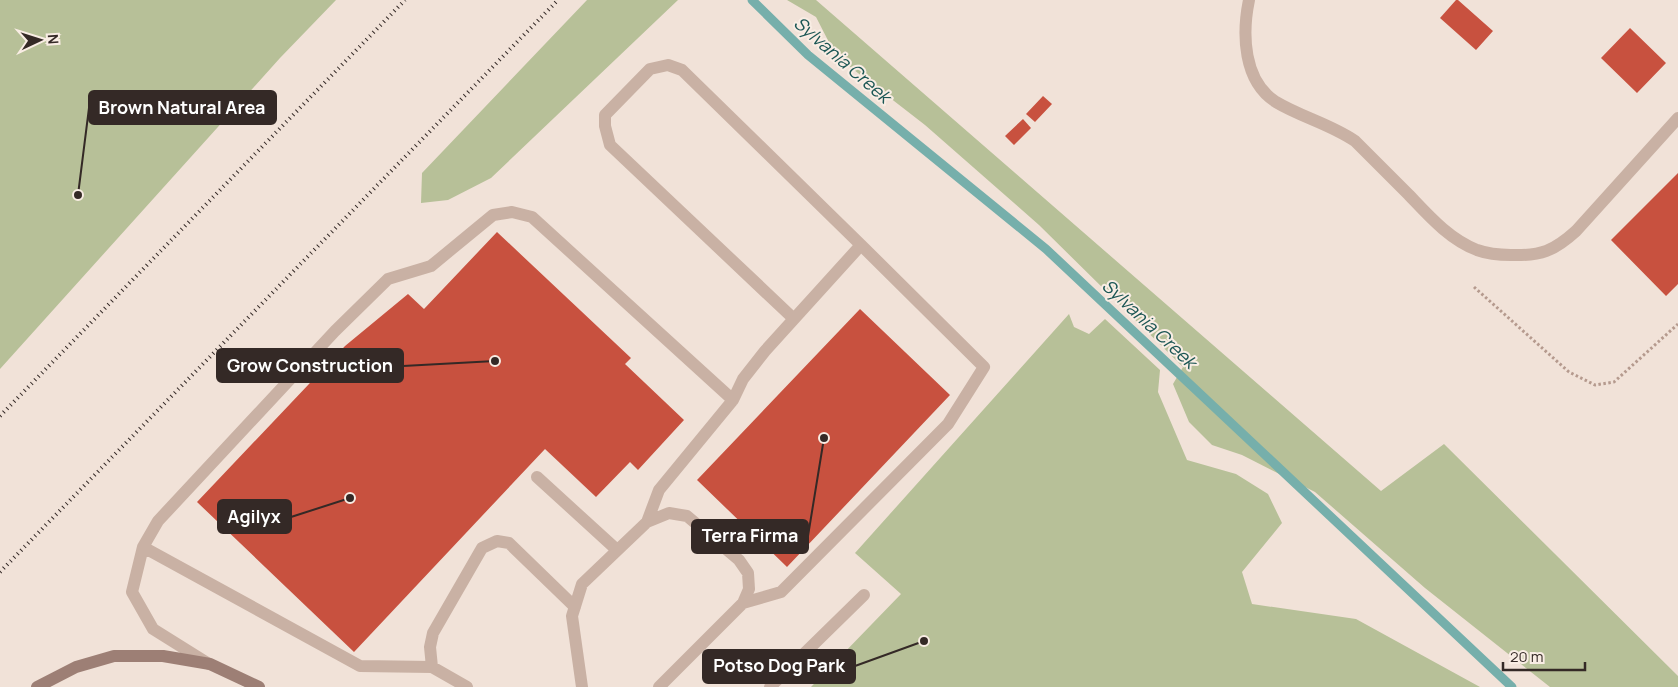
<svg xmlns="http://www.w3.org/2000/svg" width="1678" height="687" font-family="Manrope,sans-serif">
  <rect width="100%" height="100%" fill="#f1e2d8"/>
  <!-- green -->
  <path fill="#b7c098" d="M0,0h336l-56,58 -280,311z
    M587,0h91l-187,178 -43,22 -27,3 1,-30z
    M787,0h29l565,491 63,-47 234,232v11h-128l-125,-99 -110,-96 -73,-37 -30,-10 -23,-23 -16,-38 10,-17 -144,-142 -114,-100 -89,-69 -20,-39z
    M1069,314l5,13 15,7 16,-15 55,51 -2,22 29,68 49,14 32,20 14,29 -40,49 10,32 104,15 124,68h-669l90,-93 -46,-41z"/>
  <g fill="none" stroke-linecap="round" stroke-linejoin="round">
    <!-- stream -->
    <path stroke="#76afab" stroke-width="9" d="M752,0l56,55 238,194 466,438"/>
  </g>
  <!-- building -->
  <path fill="#c8513f" d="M1456,0h2l35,31 -17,19 -36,-32z
    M1630,28l36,35 -29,30 -36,-35z
    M1043,96l9,8 -17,18 -9,-8z
    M1023,119l8,9 -17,17 -9,-9z
    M1678,173v111l-12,12 -55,-56z
    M497,232l134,126 -6,6 59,56 -46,50 -8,-8 -34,35 -51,-48 -191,203 -157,-150 148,-156 63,-52 16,15z
    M860,309l90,86 -163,172 -90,-87z"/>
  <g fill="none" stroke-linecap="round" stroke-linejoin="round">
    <!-- path -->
    <path stroke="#b59a8e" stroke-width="3" stroke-dasharray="2.5 2.5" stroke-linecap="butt" d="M1474,287l95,85 26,13 19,-3 64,-58"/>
    <!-- lane -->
    <path stroke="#c9b1a4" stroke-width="12" d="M1249,0c-7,34 -6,81 27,102 25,15 54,22 79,39 18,18 36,36 54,54 20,21 40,44 68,55 11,4 23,5 34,5 30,1 43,-4 65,-24l102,-113
      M733,400l10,-21 22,-28 96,-106 -179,-175 -14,-5 -18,4 -45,46v11l5,19 184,174
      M537,477l80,73
      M143,547l217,119 72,1
      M743,603l38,-11 167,-168 36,-57 -123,-122
      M209,664l-56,-35 -21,-37 11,-45 15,-26 177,-190 53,-52 43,-13 62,-51 19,-3 20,5 201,183 -74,90 -12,32
      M467,687l-35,-20 -2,-20 3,-14 49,-85 15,-7 12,2 66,64
      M582,687l-10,-71 10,-32 65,-62 22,-9 18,3 52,44 9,13 1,16 -6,14 -84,84
      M770,687l94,-92"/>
    <!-- secondary -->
    <path stroke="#9d7f75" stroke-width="12" d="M37,687l39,-20 38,-11h49l47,8 49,23"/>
    <!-- rail -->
    <path stroke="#342926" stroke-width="4" stroke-dasharray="1 4" stroke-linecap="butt" d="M0,416l405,-416
      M0,572l558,-572"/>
  </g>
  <g text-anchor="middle" stroke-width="4" stroke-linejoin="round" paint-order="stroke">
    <!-- water labels -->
    <g font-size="18" font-style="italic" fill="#1b5654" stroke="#f9ede4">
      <text transform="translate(842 60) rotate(41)" y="6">Sylvania Creek</text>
      <text transform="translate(1149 324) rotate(43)" y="6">Sylvania Creek</text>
    </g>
  </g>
  <!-- callouts -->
  <path fill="none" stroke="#342926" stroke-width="2" d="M78 195L89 108M495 361L403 366M350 498L291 517M824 438L808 536M924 641L855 666"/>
  <g fill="#342926" stroke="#f9ede4" stroke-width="2">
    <circle cx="78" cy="195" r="5"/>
    <circle cx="495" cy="361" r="5"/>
    <circle cx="350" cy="498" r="5"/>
    <circle cx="824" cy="438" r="5"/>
    <circle cx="924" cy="641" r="5"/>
  </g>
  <g fill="#342926" stroke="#342926" stroke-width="2">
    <rect x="89" y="91" width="187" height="33" rx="5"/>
    <rect x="217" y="349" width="186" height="33" rx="5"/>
    <rect x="218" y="500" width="73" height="33" rx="5"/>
    <rect x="692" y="520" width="116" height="33" rx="5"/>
    <rect x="703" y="650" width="152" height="33" rx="5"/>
  </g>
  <g font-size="18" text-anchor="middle" font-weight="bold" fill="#fff">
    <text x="182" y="114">Brown Natural Area</text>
    <text x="310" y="372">Grow Construction</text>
    <text x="254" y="523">Agilyx</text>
    <text x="750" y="542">Terra Firma</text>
    <text x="779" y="672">Potso Dog Park</text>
  </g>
  <!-- north arrow -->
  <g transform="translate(40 40) rotate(86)" stroke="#f9ede4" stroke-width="4" paint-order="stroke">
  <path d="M0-4L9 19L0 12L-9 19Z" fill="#342926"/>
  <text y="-8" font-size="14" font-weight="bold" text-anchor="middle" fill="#342926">N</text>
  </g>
  <!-- scale -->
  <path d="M1503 662v8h82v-8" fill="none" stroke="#342926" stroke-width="2.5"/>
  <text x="1510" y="662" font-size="15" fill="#342926" stroke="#f9ede4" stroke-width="4" paint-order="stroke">20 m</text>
</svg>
